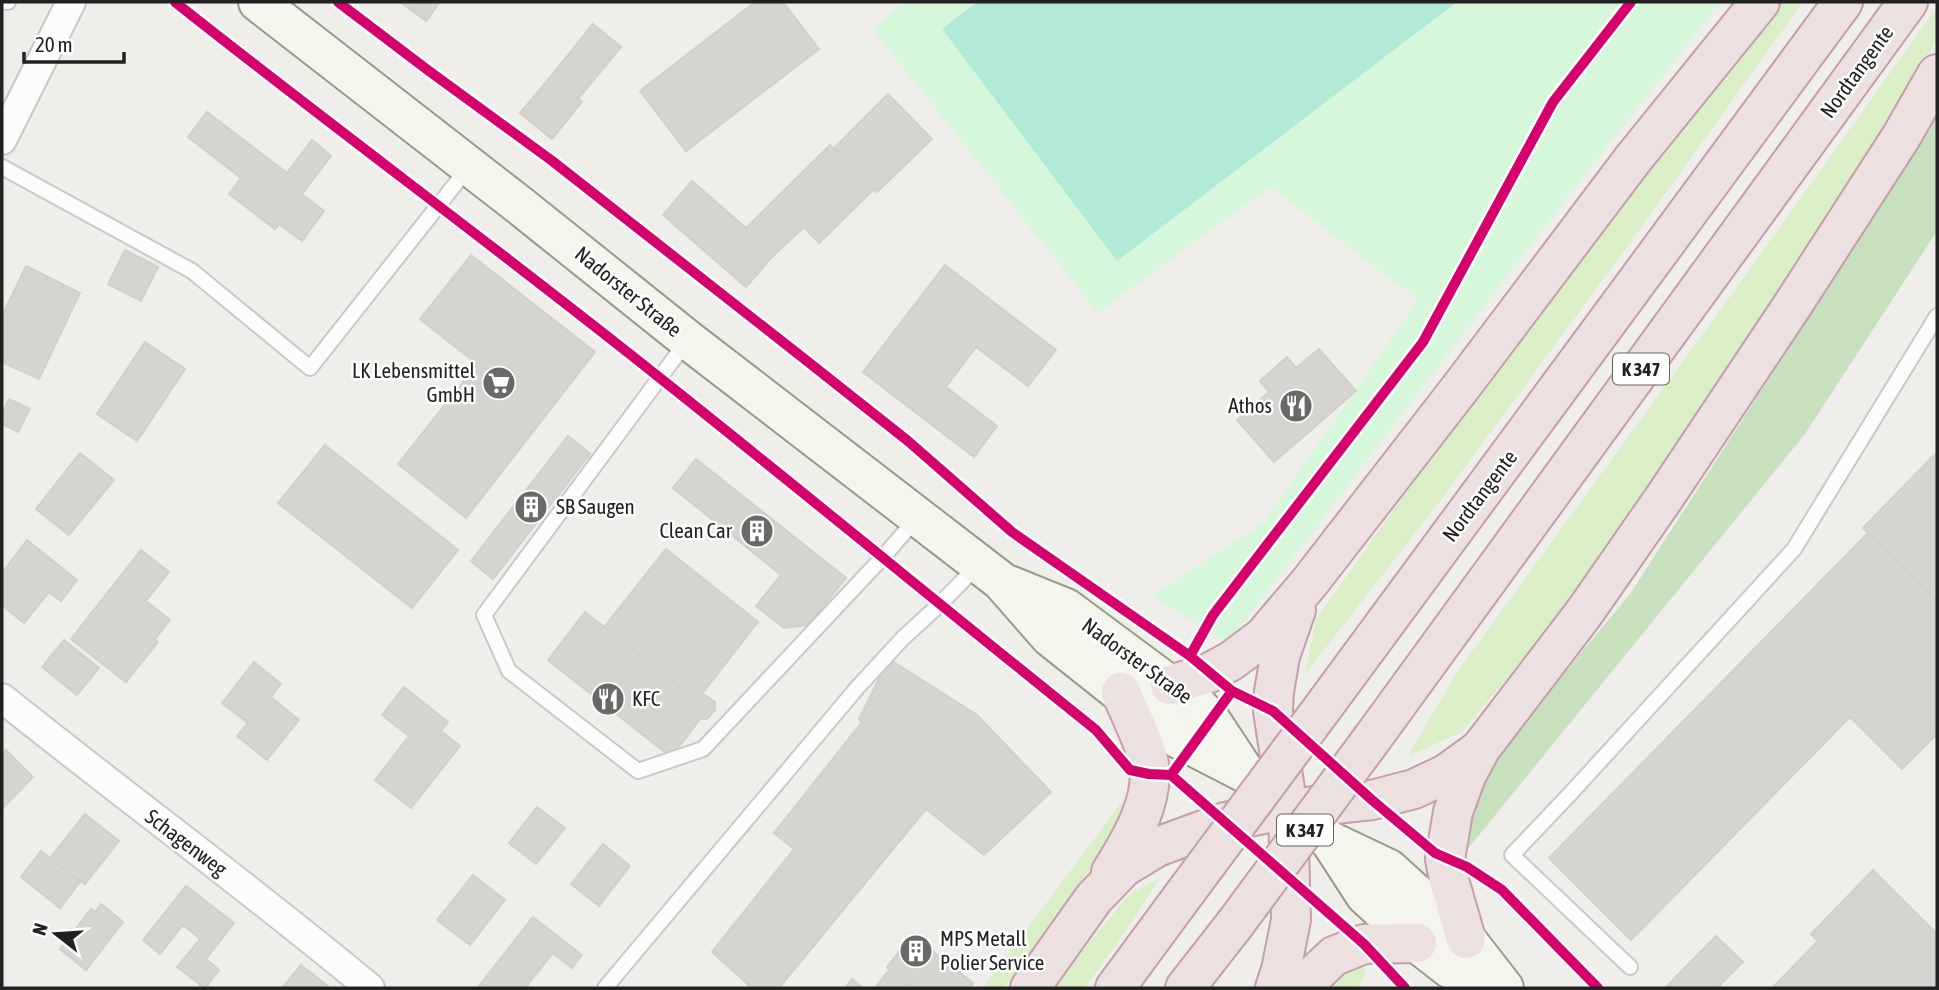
<svg xmlns="http://www.w3.org/2000/svg" width="1939" height="990" font-family="'Asap Condensed',sans-serif">
  <rect width="100%" height="100%" fill="#efeeea"/>
  <!-- grass -->
  <path fill="#daefc7" d="M1784,2h19l-176,245 -189,257 -133,170 11,-55 152,-213 164,-224z
    M1937,7v33l-56,96 -175,272 -158,221 -86,103 -54,24 47,-81 269,-370z
    M1124,799l-14,44 -106,145h-21z
    M1159,879l-34,53 -40,56h-34l79,-94z
    M1353,960l14,11 -10,17h-33z"/>
  <!-- forest -->
  <path fill="#c7e0bd" d="M1937,112v119l-132,203 -343,422 -5,-7 33,-87 140,-168 171,-265z"/>
  <!-- park -->
  <path fill="#d6f7d9" d="M905,2h72l-35,27 175,232 340,-259h264l-146,185 -347,456 -76,-47 112,-74 154,-222 -148,-113 -172,126 -226,-284z"/>
  <!-- pitch -->
  <path fill="#b1ead6" d="M977,2h480l-340,259 -175,-232z"/>
  <!-- building -->
  <path fill="#d6d4d1" stroke="#d3d0cb" stroke-width="2" d="M400,2h40l-14,19z
    M755,2h28l36,47 -133,102 -46,-60z
    M593,24l28,23 -43,52 -27,-23z
    M551,76l31,26 -30,37 -32,-26z
    M888,94l44,45 -55,53 -43,-44z
    M207,112l80,61 25,-33 19,16 -29,38 22,17 -22,30 -23,-17 -4,5 -46,-35 12,-16 -53,-41z
    M830,145l44,44 -55,54 -15,-16 -32,30 -26,30 -83,-72 29,-34 54,47z
    M125,250l33,17 -17,34 -33,-17z
    M471,255l124,97 -129,166 -68,-54 79,-100 -57,-45z
    M945,265l111,85 -28,36 -52,-39 -30,40 51,39 -23,31 -111,-85z
    M26,266l54,27 -41,86 -37,-17v-46z
    M145,342l40,27 -48,72 -40,-27z
    M1319,349l37,42 -82,71 -37,-42 32,-28 -9,-11 27,-24 9,11z
    M9,399l21,10 -12,23 -16,-8v-10z
    M568,436l22,18 -97,125 -22,-18z
    M325,445l133,105 -46,58 -134,-105z
    M1937,452v149l-74,-73z
    M80,453l34,27 -45,55 -33,-26z
    M696,459l150,119 -38,47 -24,3 -28,-22 25,-31 -108,-87z
    M1868,533l69,68v133l-35,35 -52,-52 -219,223 -82,-82z
    M27,540l50,40 -16,21 -12,-9 -25,31 -22,-18v-32z
    M666,549l92,73 -61,78 -93,-73z
    M141,550l28,22 -23,29 24,19 -15,19 3,3 -32,40 -55,-43z
    M585,612l112,88 3,-4 5,-1 10,7v8l-8,9h-7l-29,38 -123,-97z
    M64,640l35,28 -22,27 -35,-28z
    M889,659l88,56 74,77 -67,63 -58,-46 -147,179h-27l-40,-36 82,-103 -20,-16 88,-111 -3,-3z
    M254,662l27,22 -10,13 28,23 -32,40 -30,-24 11,-13 -26,-20z
    M404,687l44,35 -7,9 19,15 -49,62 -36,-28 34,-44 -27,-21z
    M6,750l27,27 -31,32v-55z
    M537,807l28,21 -29,36 -27,-21z
    M85,814l34,27 -34,43 -35,-26z
    M603,844l27,22 -31,40 -28,-22z
    M41,851l39,31 -20,26 -39,-31z
    M1873,870l64,64v54h-161l-2,-2 44,-45 -7,-7z
    M473,875l32,25 -35,45 -33,-25z
    M186,886l48,37 -28,36 13,11 -14,18 -28,-21 23,-28 -17,-14 -23,29 -17,-14z
    M101,904l22,18 -37,48 -26,-21 31,-40 4,3z
    M533,917l49,38 -10,13 -19,-15 -28,35h-43l-3,-2z
    M912,935l61,48 -4,5h-56l-6,-4 -3,4h-29l14,-18 -2,-3z
    M1716,936l27,26 -26,26h-52z
    M301,965l27,21 -1,2h-45z
    M852,979l11,9h-18z"/>
  <g fill="none" stroke-linecap="round" stroke-linejoin="round">
    <defs>
      <path id="lane" d="M6,2h2
        M2,167l190,104 118,97 158,-200
        M687,341l-203,274 25,56 129,100 65,-22 180,-192 34,-39
        M1630,967l-118,-112 58,-61 224,-245 143,-233
        M605,988l252,-300 46,-50 36,-33 39,-40"/>
      <path id="street" d="M2,140l69,-138
        M2,698c122,98 248,190 368,290"/>
      <path id="secondary" d="M258,2l260,202 170,136 313,241 49,56 127,101 70,36 83,67 59,28 77,70 38,49
        M1009,585l57,23 132,98 12,13 35,53
        M1330,841l35,54 52,48 32,25 42,20"/>
      <path id="highway" d="M1170,685l39,-12 22,-12 32,-24 46,-54 152,-196 172,-228 127,-157
        M1327,702l516,-700
        M1374,736l534,-734
        M1111,872c19,-30 46,-75 37,-113 -5,-20 -19,-47 -27,-67
        M1466,939l-17,-59 -4,-21 8,-47 13,-36 15,-28 103,-135 80,-115 128,-192 109,-169 36,-63
        M1030,988l64,-90 30,-31 33,-20 68,-25 63,-13 84,-9 42,-11 32,-15 33,-24
        M1115,988l73,-99
        M1185,988l50,-64
        M1275,988l6,-18 10,-50 -3,-111 -15,-98 1,-19 6,-36 16,-46
        M1300,988l34,-32 30,-12 53,-1"/>
    </defs>
    <!-- lane casing -->
    <use href="#lane" stroke="#c8c8c6" stroke-width="18"/>
    <!-- street casing -->
    <use href="#street" stroke="#c8c8c6" stroke-width="32"/>
    <!-- secondary casing -->
    <use href="#secondary" stroke="#979b80" stroke-width="42"/>
    <!-- highway casing -->
    <use href="#highway" stroke="#c79ea8" stroke-width="42"/>
    <!-- lane -->
    <use href="#lane" stroke="#fdfcfc" stroke-width="14"/>
    <!-- street -->
    <use href="#street" stroke="#fdfcfc" stroke-width="28"/>
    <!-- secondary -->
    <use href="#secondary" stroke="#f4f5ec" stroke-width="38"/>
    <!-- highway -->
    <use href="#highway" stroke="#ece0e1" stroke-width="38"/>
    <defs>
      <path id="highway-bridge" d="M1188,889l139,-187
        M1235,924l139,-188"/>
    </defs>
    <!-- highway-bridge casing -->
    <use href="#highway-bridge" stroke="#c79ea8" stroke-width="42" stroke-linecap="butt"/>
    <!-- highway-bridge -->
    <use href="#highway-bridge" stroke="#ece0e1" stroke-width="38"/>
    <defs>
      <path id="cycleway" d="M175,2c160,127 325,248 485,376 146,116 290,235 436,352l34,40 19,4 22,1 193,169 41,44
        M338,2l91,69 122,89 256,201 101,80 104,91 178,124 42,35 41,20 99,89 63,53 32,14 35,23 96,98
        M1190,656l23,-41 210,-273 130,-240 78,-100
        M1171,775l61,-84"/>
    </defs>
    <!-- cycleway casing -->
    <use href="#cycleway" stroke="#fff" stroke-width="15"/>
    <!-- cycleway -->
    <use href="#cycleway" stroke="#d6006c" stroke-width="10"/>
  </g>
  <!-- icons -->
  <defs>
    <symbol id="supermarket-disc" viewBox="-11 -11 22 22"><circle r="9.5" fill="#696967" stroke="#fff"/><path d="M-6-5.5h2.5l.6 2H6L4.5 2H-2.5L-4.4-4H-6ZM-1.5 3.2a1.3 1.3 0 1 0 .1 0ZM3 3.2a1.3 1.3 0 1 0 .1 0Z" fill="#fff"/></symbol>
    <symbol id="restaurant-disc" viewBox="-11 -11 22 22"><circle r="9.5" fill="#696967" stroke="#fff"/><path d="M-5-6h1v4h1v-4h1v4h1v-4h1v5L-1.5 .5V6h-2V.5L-5-1ZM5-6V6H3V1.5H1.5Q1.5-4 5-6Z" fill="#fff"/></symbol>
    <symbol id="building-disc" viewBox="-11 -11 22 22"><circle r="9.5" fill="#696967" stroke="#fff"/><path d="M-4-6H4V6H1V3H-1V6H-4ZM-2.5-4.3h1.7v1.8h-1.7ZM.8-4.3h1.7v1.8H.8ZM-2.5-1h1.7V.8h-1.7ZM.8-1h1.7V.8H.8Z" fill="#fff"/></symbol>
  </defs>
  <g fill-rule="evenodd">
    <use href="#supermarket-disc" x="480" y="364" width="38" height="38"/>
    <use href="#restaurant-disc" x="1277" y="387" width="38" height="38"/>
    <use href="#building-disc" x="512" y="488" width="38" height="38"/>
    <use href="#building-disc" x="738" y="512" width="38" height="38"/>
    <use href="#restaurant-disc" x="589" y="680" width="38" height="38"/>
    <use href="#building-disc" x="897" y="932" width="38" height="38"/>
  </g>
  <g text-anchor="middle" stroke-width="5" stroke-linejoin="round" paint-order="stroke">
    <!-- shield labels -->
    <g fill="#fff" stroke="#646464" stroke-width="2">
      <rect x="1613" y="353.5" width="56" height="31" rx="5"/>
      <rect x="1277" y="814.5" width="56" height="31" rx="5"/>
    </g>
    <g font-size="19" font-weight="bold" fill="#212121">
      <text x="1641" y="376">K 347</text>
      <text x="1305" y="837">K 347</text>
    </g>
    <!-- street labels -->
    <g font-size="21" fill="#212121" stroke="#fff">
      <text transform="translate(1857 72) rotate(-54)" y="7">Nordtangente</text>
      <text transform="translate(628 292) rotate(39)" y="7">Nadorster Straße</text>
      <text transform="translate(1480 496) rotate(-53)" y="7">Nordtangente</text>
      <text transform="translate(1137 661) rotate(36)" y="7">Nadorster Straße</text>
      <text transform="translate(186 843) rotate(37)" y="7">Schagenweg</text>
    </g>
    <!-- poi labels -->
    <g font-size="21" fill="#212121" stroke="#fff" text-anchor="end">
      <text x="475" y="378">LK Lebensmittel<tspan x="475" dy="24">GmbH</tspan></text>
      <text x="1272" y="413">Athos</text>
      <text x="556" y="514" text-anchor="start">SB Saugen</text>
      <text x="732" y="538">Clean Car</text>
      <text x="632" y="706" text-anchor="start">KFC</text>
      <text x="940" y="946" text-anchor="start">MPS Metall<tspan x="940" dy="24">Polier Service</tspan></text>
    </g>
  </g>
  <!-- border -->
  <rect width="1939" height="990" fill="none" stroke="#212121" stroke-width="7"/>
  <!-- north arrow -->
  <g transform="translate(56 934) rotate(287)" stroke="#ffffff" stroke-width="5" paint-order="stroke">
  <path d="M0-5L12 26L0 18L-12 26Z" fill="#212121"/>
  <text y="-10" font-size="19" font-weight="bold" text-anchor="middle" fill="#212121">N</text>
  </g>
  <!-- scale -->
  <path d="M24 52v10h100v-10" fill="none" stroke="#212121" stroke-width="3.5"/>
  <text x="35" y="52" font-size="21" fill="#212121" stroke="#ffffff" stroke-width="5" paint-order="stroke">20 m</text>
</svg>
